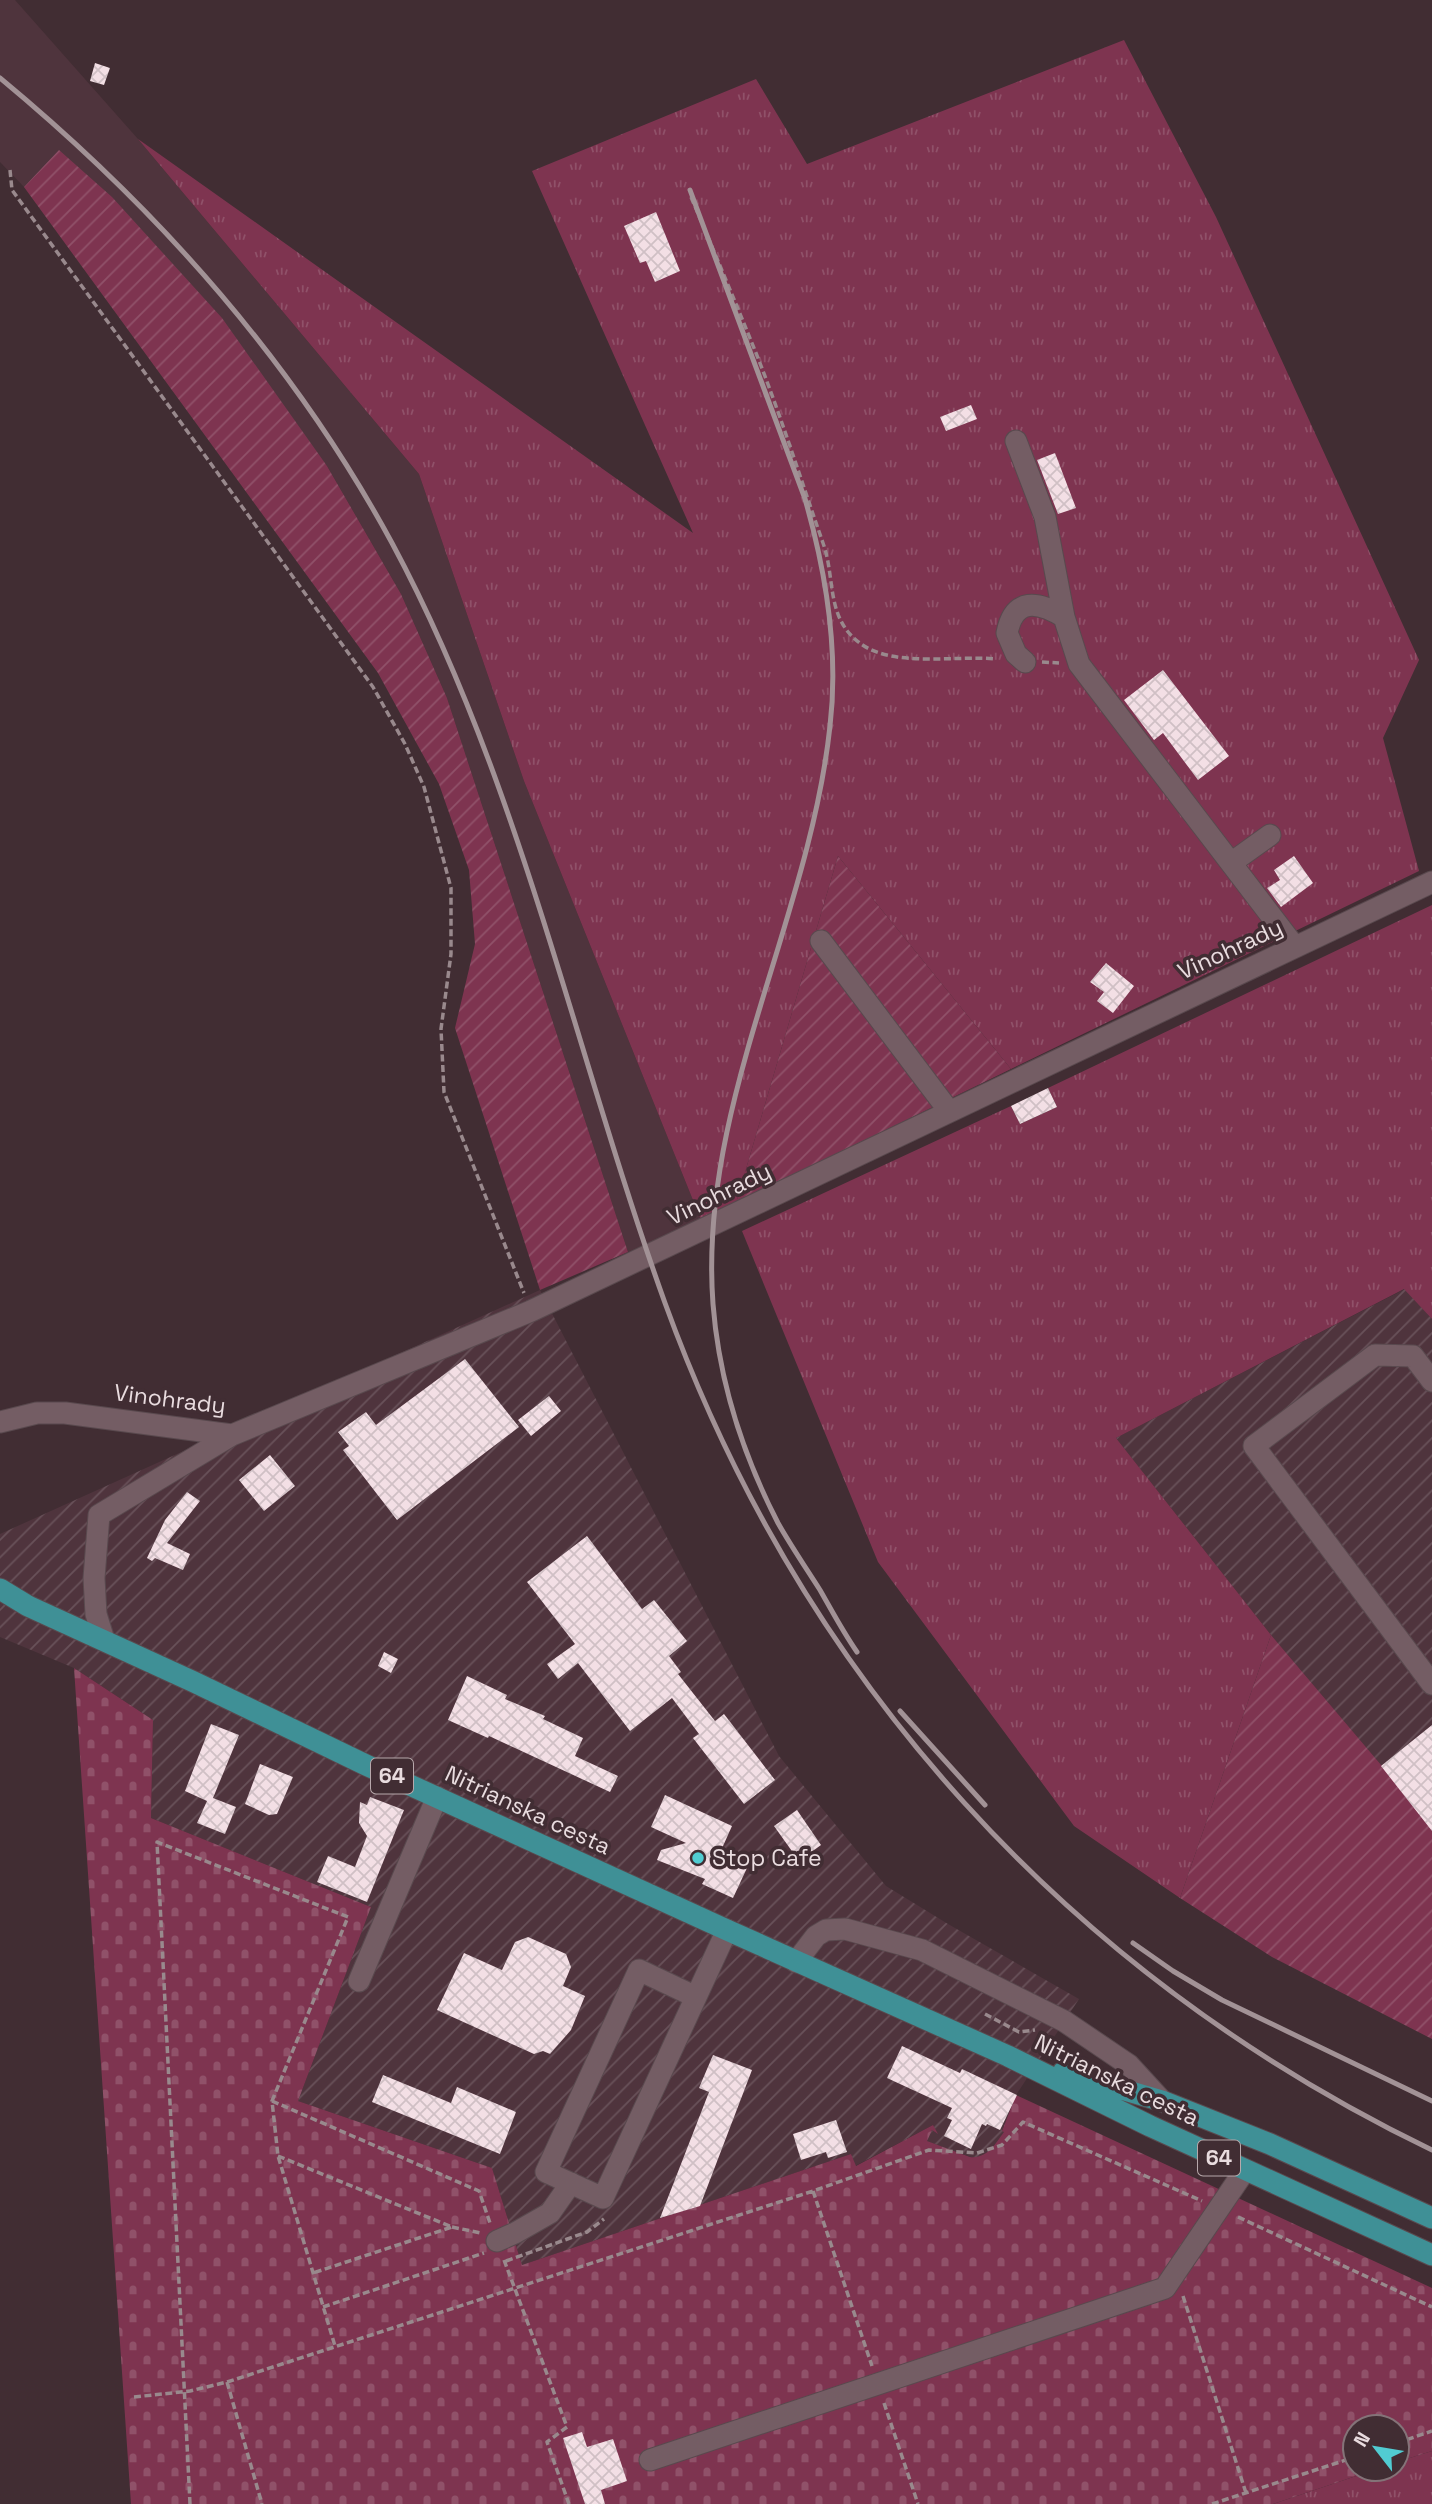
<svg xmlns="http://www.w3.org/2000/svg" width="1432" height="2504" font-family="'Space Grotesk',sans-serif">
  <defs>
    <pattern id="industrial-furrows" width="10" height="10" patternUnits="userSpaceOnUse" patternTransform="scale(1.75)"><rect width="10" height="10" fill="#4f343d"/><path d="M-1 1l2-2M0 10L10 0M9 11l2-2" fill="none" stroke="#685159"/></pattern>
    <pattern id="grass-tufts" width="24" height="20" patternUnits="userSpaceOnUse" patternTransform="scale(1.75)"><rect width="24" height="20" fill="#7e3450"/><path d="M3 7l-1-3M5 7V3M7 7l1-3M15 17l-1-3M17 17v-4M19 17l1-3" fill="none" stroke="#905169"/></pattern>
    <pattern id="cemetery-stones" width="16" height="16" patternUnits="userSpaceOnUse" patternTransform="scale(1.75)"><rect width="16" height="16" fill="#7e3450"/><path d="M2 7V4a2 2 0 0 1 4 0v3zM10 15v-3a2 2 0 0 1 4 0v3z" fill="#905169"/></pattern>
    <pattern id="garden-furrows" width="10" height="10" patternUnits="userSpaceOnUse" patternTransform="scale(1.75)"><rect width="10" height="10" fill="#7e3450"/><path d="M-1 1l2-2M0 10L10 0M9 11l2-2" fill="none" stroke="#905169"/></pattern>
    <pattern id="building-cross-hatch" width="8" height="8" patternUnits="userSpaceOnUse" patternTransform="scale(1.75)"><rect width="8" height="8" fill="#f3dfe5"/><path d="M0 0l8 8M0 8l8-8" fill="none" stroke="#d0c0c5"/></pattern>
  </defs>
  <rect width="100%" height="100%" fill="#412d33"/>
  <!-- built -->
  <path fill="#4f343d" d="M0,0h15l123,139 281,335 105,307 177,439 -73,32 -181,-554 -46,-104 -74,-128 -268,-315 -35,36 -24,-25z"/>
  <!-- industrial -->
  <path fill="url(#industrial-furrows)" d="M1405,1289l27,30v506l-161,-190 -155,-197z
    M540,1290l239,466 107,130 62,38 131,75 -63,96 -14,35 3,2 -15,18 -12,8 -7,-1 -45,-16 6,-11 4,3 -3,-8 -78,41 -4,-12 -329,111 -30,-97 -194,-67 73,-194 -220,-89 2,-98 -79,-52 -74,-31v-103z"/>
  <!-- grass -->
  <path fill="url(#grass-tufts)" d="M1124,40l92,177 203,443 -36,78 36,133 -408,198 -173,-213 -102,347 -35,17 -177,-439 -105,-307 -281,-335 555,394 -161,-362 224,-92 51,85z
    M1432,905v414l-28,-30 -288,149 155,197 -91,263 -106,-72 -196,-264 -136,-331 269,-125 9,18 37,-17 -9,-19z
    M1432,2451v53h-159l104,-35h20v-7z"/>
  <!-- cemetery -->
  <path fill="url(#cemetery-stones)" d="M74,1668l79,52 -2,98 220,89 -73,194 194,67 30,97 329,-111 5,12 77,-41 5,9 -6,-4 -5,11 43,16c17,2 25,-13 34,-25l-2,-1 14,-36 416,193v163l-35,11v-35h-42v42h22l-104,35h-1142z"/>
  <!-- garden -->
  <path fill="url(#garden-furrows)" d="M59,150l53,47 110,121 105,148 74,128 46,104 181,554 -88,38 -85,-262 20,-84 -6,-74 -30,-86 -61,-111 -354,-486z
    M838,856l173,213 -275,134z
    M1271,1635l161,190v214l-160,-82 -92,-59z"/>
  <!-- building -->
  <path fill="url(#building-cross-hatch)" d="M95,63l15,5 -6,17 -14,-4z
    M656,212l24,59 -25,11 -9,-21 -6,2 -16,-37z
    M971,405l6,14 -31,12 -6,-14z
    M1055,453l21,55 -18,6 -21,-54z
    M1163,670l66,86 -31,24 -35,-47 -9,7 -30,-40z
    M1294,856l19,27 -32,24 -14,-19 13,-8 -6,-10z
    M1106,963l28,23 -21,27 -16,-12 7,-9 -14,-10z
    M1048,1088l9,19 -37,17 -9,-18z
    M465,1359l54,68 -122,93 -54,-70 6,-4 -11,-14 28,-20 10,13z
    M549,1396l12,15 -30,25 -13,-16z
    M270,1455l25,31 -31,25 -25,-31z
    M187,1492l13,9 -33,42 23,11 -7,16 -28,-12 -3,3 -5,-3 18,-38z
    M587,1536l55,73 12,-9 33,41 -18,15 12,16 -3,2 37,47 9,-7 51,66 -31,24 -51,-66 6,-4 -27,-36 -42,33 -52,-68 -20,16 -11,-15 28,-20 -48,-62z
    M384,1652l14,7 -7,14 -13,-7z
    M467,1676l40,19 -2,4 40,17 -2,3 40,19 -8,18 43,20 -8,16 -121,-56 -1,2 -40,-18z
    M211,1724l28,11 -26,63 23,9 -11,27 -28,-11 10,-22 -22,-10z
    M1432,1725v106l-51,-65z
    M260,1764l33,13 -16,37 -8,1 -24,-11z
    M665,1795l67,31 -13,29 28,13 -14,30 -31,-14 3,-5 -48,-19 4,-10 25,-7 -35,-16z
    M370,1797l34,13 -37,92 -50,-20 11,-26 27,11 12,-31 -8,-13 1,-21 7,3z
    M797,1810l24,35 -22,16 -25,-35z
    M528,1937l38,17 5,13 -8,19 22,10 -14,34 -21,24 -7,-3 -9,3 -97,-44 27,-57 38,17 13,-28z
    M902,2046l58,27 2,-4 55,26 -17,35 -13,-6 -1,2 -4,-2 -11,25 -27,-13 8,-16 -5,-2 5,-10 -65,-30z
    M713,2055l39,15 -52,136 -40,12 49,-126 -10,-4z
    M383,2075l68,28 6,-16 59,25 -16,42 -128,-52z
    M836,2120l11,32 -19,6 -2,-6 -25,8 -8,-26z
    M582,2432l5,15 26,-8 14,42 -26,9 4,14h-20l-22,-66z"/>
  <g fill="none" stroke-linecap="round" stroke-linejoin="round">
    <defs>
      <path id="minor" d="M1016,441l29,76 19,100 15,47 216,283
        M1025,662l-9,-8 -9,-21c7,-36 31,-32 57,-16
        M1231,863l39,-28
        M821,941l128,170
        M1432,1381l-19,-25 -38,-1 -121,91 178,238
        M0,1422l37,-9h28l167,22 299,-124 901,-429
        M104,1640l-8,-26 -2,-36 5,-63 133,-80
        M796,1962l20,-26 10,-6 19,-1 77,21 142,71 65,44 33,36
        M359,1981l78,-184
        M696,1997l-57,-27 -93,202 57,26 124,-268
        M497,2241l18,-8 35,-20 21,-30
        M650,2460l515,-172 80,-118"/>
      <path id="major" d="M0,1589l28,17 166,76 172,83 361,165 281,126 142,70 282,129
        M1063,2072l99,29 108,43 162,74"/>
    </defs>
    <!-- minor casing -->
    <use href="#minor" stroke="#59494e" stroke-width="23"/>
    <!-- major casing -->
    <use href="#major" stroke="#59494e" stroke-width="23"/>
    <!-- path -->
    <path stroke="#99898d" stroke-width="3.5" stroke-dasharray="7 3.5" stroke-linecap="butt" d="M10,170l2,20 361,497 32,57 19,43 27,101v66l-10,75 3,63 80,201
      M691,197c22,52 44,104 65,156 25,63 45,127 67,190 13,36 2,75 38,101 34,24 95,11 135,15
      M1042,662l17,1
      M985,2014l34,18 16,-2
      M272,2101l207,90 11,32
      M278,2156l174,71 -139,46
      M813,2191l59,175
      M1238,2217l194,90
      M452,2227l29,6
      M504,2260l63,167 -20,15 22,62
      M506,2261l81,-29 17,-13
      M1183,2296l63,197
      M323,2307l161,-54
      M227,2382l35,122
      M134,2397l56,-6 37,-9 586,-191 116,-41 48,3 25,-8 21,-23 179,79
      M884,2403l34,101
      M1397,2443l35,-12
      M190,2504l-33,-662 191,75 -76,184 6,55 57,190
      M1212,2504l143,-47"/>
    <!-- minor -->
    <use href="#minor" stroke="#745d64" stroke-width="21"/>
    <!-- major -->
    <use href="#major" stroke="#3f9096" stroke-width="21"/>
    <!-- rail -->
    <path stroke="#a29296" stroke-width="5" d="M0,78c158,131 294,284 392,465 128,238 182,507 273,760 137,378 405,672 767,847
      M690,190l115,309c21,73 34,151 25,227 -21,196 -132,379 -117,578 6,77 30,151 65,219 13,23 28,45 42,67 12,21 23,42 37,62
      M900,1711l85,94
      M1133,1943l40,28 49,29 210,101"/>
  </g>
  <!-- markers -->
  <circle fill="#51ccd2" stroke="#412d33" stroke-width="2.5" cx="698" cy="1858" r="7"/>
  <g text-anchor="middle" stroke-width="7" stroke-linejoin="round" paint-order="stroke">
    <!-- shield labels -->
    <g fill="#412d33" stroke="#b7a8ab" stroke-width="2">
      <rect x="371" y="1758.5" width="42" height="35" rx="5"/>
      <rect x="1198" y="2140.5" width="42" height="35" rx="5"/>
    </g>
    <g font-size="21" font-weight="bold" fill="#e9dcdf">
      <text x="392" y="1783">64</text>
      <text x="1219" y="2165">64</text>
    </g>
    <!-- street labels -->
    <g font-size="23" fill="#e9dcdf" stroke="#412d33">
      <text transform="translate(1230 949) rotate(-25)" y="8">Vinohrady</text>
      <text transform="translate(719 1194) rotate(-26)" y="8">Vinohrady</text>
      <text transform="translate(170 1399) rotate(7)" y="8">Vinohrady</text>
      <text transform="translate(528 1810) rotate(25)" y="8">Nitrianska cesta</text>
      <text transform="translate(1117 2080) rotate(26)" y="8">Nitrianska cesta</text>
    </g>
    <!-- poi labels -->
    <g font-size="23" fill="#e9dcdf" stroke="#412d33" text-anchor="start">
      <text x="712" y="1866">Stop Cafe</text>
    </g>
  </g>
  <!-- north arrow -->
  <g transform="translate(1376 2448) rotate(301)"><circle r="33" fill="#412d33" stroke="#847378" stroke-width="2"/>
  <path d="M0-5L12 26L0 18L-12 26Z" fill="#51ccd2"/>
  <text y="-10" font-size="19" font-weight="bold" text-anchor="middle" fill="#e9dcdf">N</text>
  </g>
</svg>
